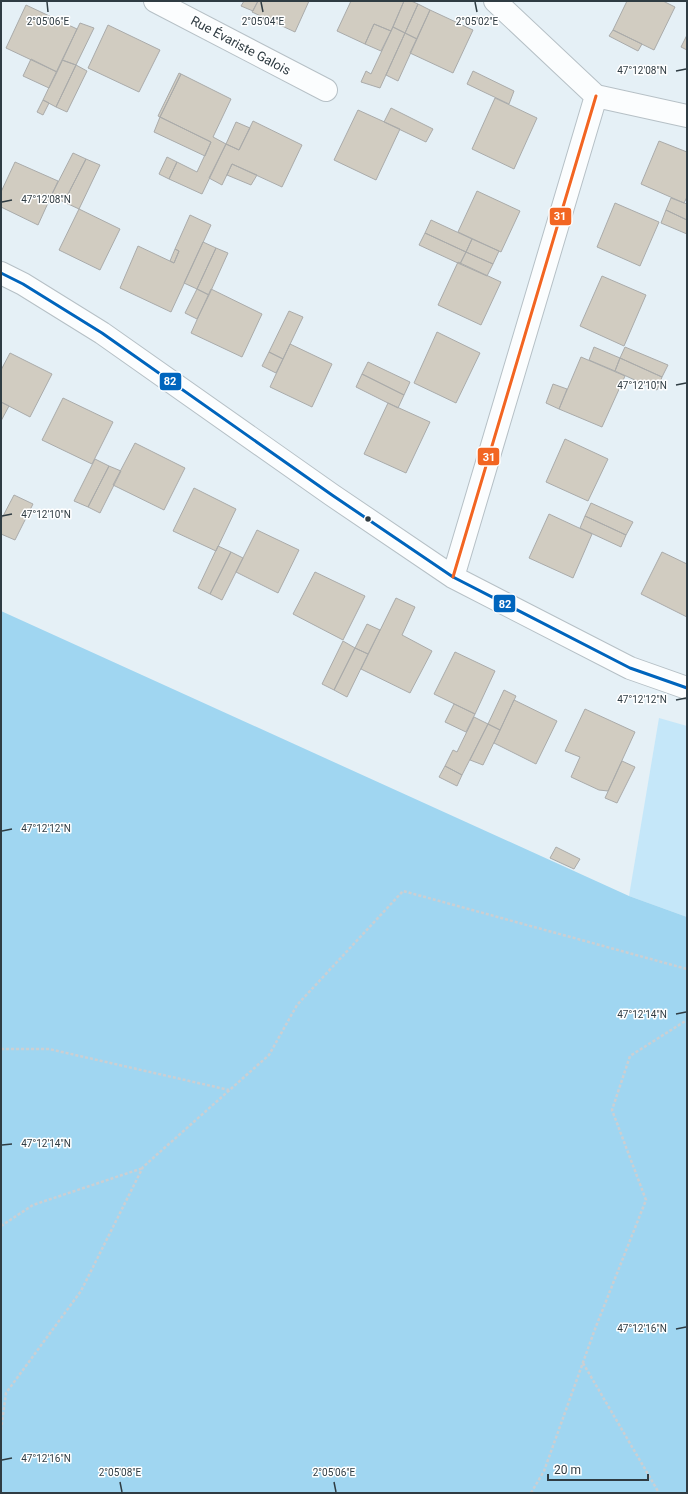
<svg xmlns="http://www.w3.org/2000/svg" width="688" height="1494" font-family="Roboto,sans-serif">
  <rect width="100%" height="100%" fill="#e5f0f6"/>
  <!-- green -->
  <path fill="#c5e7f9" d="M659,718l28,8v191l-58,-21z"/>
  <!-- forest -->
  <path fill="#a0d6f1" d="M1,611l628,285 58,21v576h-686z"/>
  <!-- building -->
  <path fill="#d1ccc1" stroke="#aaabaa" d="M244,1h14l-5,10 -12,-5z
    M258,1h51l-14,31 -43,-20z
    M351,1h53l-13,30 -17,-7 -9,20 -28,-13z
    M404,1h7l7,3 -13,29 -12,-6z
    M627,1h36l12,6 -21,43 -41,-20z
    M418,4l12,6 -13,29 -12,-6z
    M26,5l51,24 -20,43 -51,-24z
    M430,10l43,20 -20,43 -43,-20z
    M80,23l14,5 -18,37 -14,-5z
    M374,24l17,7 -10,20 -16,-7z
    M108,25l52,25 -21,42 -51,-24z
    M393,27l12,6 -25,55 -19,-6 5,-11 5,3z
    M613,30l29,14 -4,7 -29,-15z
    M405,33l12,6 -19,42 -12,-6z
    M687,35v15l-6,-3z
    M31,59l26,13 -8,16 -26,-12z
    M62,60l14,5 -20,42 -13,-7z
    M76,65l11,6 -20,41 -11,-5z
    M473,71l41,20 -5,13 -42,-20z
    M179,73l2,1 -21,43 -2,-1z
    M181,74l50,25 -18,38 13,7 -24,50 -33,-15 8,-17 20,10 14,-30 -51,-25z
    M495,98l42,20 -23,51 -42,-20z
    M43,100l6,3 -6,12 -6,-3z
    M391,108l42,21 -7,13 -42,-20z
    M358,110l42,19 -24,51 -42,-20z
    M160,117l51,25 -6,14 -51,-24z
    M253,121l49,24 -20,42 -50,-23 -10,21 -13,-7 17,-34 13,6z
    M236,122l14,6 -11,22 -13,-6z
    M659,141l28,11v45l-3,6 -43,-19z
    M73,153l13,6 -22,43 -13,-6z
    M167,157l10,5 -8,17 -10,-5z
    M86,159l14,6 -21,44 -15,-7z
    M15,162l43,19 -20,44 -37,-18v-15z
    M232,164l25,11 -6,10 -24,-10z
    M477,191l43,20 -19,41 -43,-20z
    M671,198l16,6v16l-21,-10z
    M615,203l44,19 -19,44 -43,-19z
    M79,209l41,20 -20,41 -41,-20z
    M666,210l21,10v14l-26,-11z
    M190,215l21,10 -40,87 -51,-24 18,-42 36,17 5,-12 -4,-2z
    M431,220l41,19 -6,13 -41,-19z
    M425,233l41,19 -6,12 -41,-19z
    M472,239l27,12 -6,13 -27,-12z
    M203,242l13,6 -19,41 -13,-6z
    M216,248l12,5 -19,42 -12,-6z
    M175,249l4,2 -5,12 -4,-2z
    M466,252l27,12 -6,12 -27,-12z
    M458,262l43,20 -20,43 -43,-20z
    M602,276l44,19 -22,51 -44,-20z
    M197,289l12,6 -12,24 -12,-6z
    M211,289l51,25 -20,43 -51,-24z
    M289,311l14,6 -20,42 -14,-7z
    M437,332l43,21 -24,50 -42,-20z
    M290,344l42,20 -20,43 -42,-20z
    M594,347l26,11 -5,13 -26,-11z
    M625,347l43,18 -6,12 -42,-19z
    M269,352l14,7 -7,14 -14,-7z
    M10,353l42,21 -22,43 -29,-15v-32z
    M581,357l44,19 -23,51 -43,-18z
    M620,358l42,19 -5,13 -42,-19z
    M368,362l42,20 -6,13 -42,-21z
    M362,374l42,21 -6,13 -42,-21z
    M553,384l14,5 -8,20 -13,-6z
    M63,398l50,24 -21,42 -50,-24z
    M1,402l8,4 -8,15z
    M388,403l42,19 -24,51 -42,-19z
    M565,439l43,20 -20,42 -42,-19z
    M135,443l50,25 -21,42 -51,-25z
    M95,459l14,7 -21,41 -14,-6z
    M109,466l12,5 -21,42 -12,-6z
    M194,488l42,21 -20,42 -43,-20z
    M14,495l19,9 -18,36 -14,-6v-14z
    M591,503l42,19 -7,13 -41,-19z
    M549,514l43,20 -19,44 -44,-20z
    M585,516l41,19 -5,12 -41,-19z
    M257,530l42,20 -21,43 -42,-21z
    M218,546l13,6 -21,42 -12,-6z
    M231,552l12,6 -21,42 -12,-6z
    M662,552l25,12v53l-46,-23z
    M315,572l50,24 -22,44 -50,-26z
    M396,598l19,9 -13,28 30,16 -22,42 -49,-24z
    M367,624l13,6 -12,24 -13,-6z
    M343,641l12,7 -21,42 -12,-6z
    M355,648l13,6 -21,43 -13,-7z
    M455,652l40,19 -20,43 -41,-20z
    M504,690l12,6 -16,34 -12,-6z
    M514,700l43,21 -21,43 -42,-21z
    M454,704l21,10 -9,18 -21,-10z
    M585,709l50,23 -27,59 -9,-1 -28,-13 9,-20 -15,-6z
    M474,717l14,7 -26,51 -17,-9 8,-16 4,2z
    M488,724l12,6 -17,35 -13,-5z
    M622,761l13,6 -18,36 -12,-5z
    M445,766l17,9 -5,11 -18,-9z
    M556,847l24,12 -6,10 -24,-11z"/>
  <g fill="none" stroke-linecap="round" stroke-linejoin="round">
    <defs>
      <path id="minor" d="M155,1l171,89
        M495,1l101,95 91,20
        M1,273l22,11 79,49 230,162 121,82 177,91 57,20
        M453,577l143,-481"/>
    </defs>
    <!-- minor casing -->
    <use href="#minor" stroke="#b6c0c6" stroke-width="24"/>
    <!-- path -->
    <path stroke="#cbcfd3" stroke-width="2.5" stroke-dasharray="3 2" stroke-linecap="butt" d="M1,1049h48l180,41
      M1,1226l32,-21 110,-37
      M583,1363l76,130
      M1,1430l5,-37 75,-102 62,-124 126,-112 28,-50 106,-114 284,78
      M531,1493l13,-22 51,-142 51,-129 -34,-90 18,-54 57,-36"/>
    <!-- minor -->
    <use href="#minor" stroke="#fbfdfe" stroke-width="22"/>
    <defs>
      <path id="bus-1" d="M1,273l22,11 79,49 230,162 121,82 177,91 57,20"/>
      <path id="bus-2" d="M453,577l143,-481"/>
    </defs>
    <!-- bus-1 casing -->
    <use href="#bus-1" stroke="#fff" stroke-width="6"/>
    <!-- bus-2 casing -->
    <use href="#bus-2" stroke="#fff" stroke-width="6"/>
    <!-- bus-1 -->
    <use href="#bus-1" stroke="#0065bd" stroke-width="3"/>
    <!-- bus-2 -->
    <use href="#bus-2" stroke="#f26522" stroke-width="3"/>
  </g>
  <!-- ticks -->
  <path fill="none" stroke="#2f3c43" stroke-width="1.5" d="M47,2l1,10M261,2l2,10M475,2l2,10M676,71l10,-2M2,202l10,-2M676,385l10,-2M2,516l10,-2M676,700l10,-2M2,831l10,-2M676,1014l10,-2M2,1145l10,-1M676,1329l10,-2M2,1460l10,-2M120,1482l2,10M334,1482l2,10"/>
  <!-- markers -->
  <circle fill="#2f3c43" stroke="#fff" stroke-width="1.5" cx="368" cy="519" r="3.5"/>
  <g text-anchor="middle" stroke-width="3" stroke-linejoin="round" paint-order="stroke">
    <!-- street labels -->
    <g font-size="13" fill="#2f3c43" stroke="#fff">
      <text transform="translate(241 45) rotate(28)" y="5">Rue Évariste Galois</text>
    </g>
  </g>
  <g font-size="10" text-anchor="middle" fill="#2f3c43" stroke="#fff" stroke-width="3" stroke-linejoin="round" paint-order="stroke">
    <text x="48" y="25">2°05'06"E</text>
    <text x="263" y="25">2°05'04"E</text>
    <text x="477" y="25">2°05'02"E</text>
    <text x="642" y="74">47°12'08"N</text>
    <text x="46" y="203">47°12'08"N</text>
    <text x="642" y="389">47°12'10"N</text>
    <text x="46" y="518">47°12'10"N</text>
    <text x="642" y="703">47°12'12"N</text>
    <text x="46" y="832">47°12'12"N</text>
    <text x="642" y="1018">47°12'14"N</text>
    <text x="46" y="1147">47°12'14"N</text>
    <text x="642" y="1332">47°12'16"N</text>
    <text x="46" y="1462">47°12'16"N</text>
    <text x="120" y="1476">2°05'08"E</text>
    <text x="334" y="1476">2°05'06"E</text>
  </g>
  <g stroke="#fff" stroke-width="1.5">
    <rect x="549" y="207" width="23" height="19" rx="4" fill="#f26522"/>
    <rect x="159" y="372" width="23" height="19" rx="4" fill="#0065bd"/>
    <rect x="477" y="447" width="23" height="19" rx="4" fill="#f26522"/>
    <rect x="493" y="594" width="23" height="19" rx="4" fill="#0065bd"/>
  </g>
  <g font-size="11" text-anchor="middle" font-weight="bold" fill="#fff">
    <text x="560" y="220">31</text>
    <text x="170" y="385">82</text>
    <text x="489" y="461">31</text>
    <text x="505" y="608">82</text>
  </g>
  <!-- border -->
  <rect width="688" height="1494" fill="none" stroke="#2f3c43" stroke-width="4"/>
  <!-- scale -->
  <path d="M548 1474v6h100v-6" fill="none" stroke="#2f3c43" stroke-width="2"/>
  <text x="554" y="1474" font-size="12" fill="#2f3c43" stroke="#ffffff" stroke-width="3" paint-order="stroke">20 m</text>
</svg>
